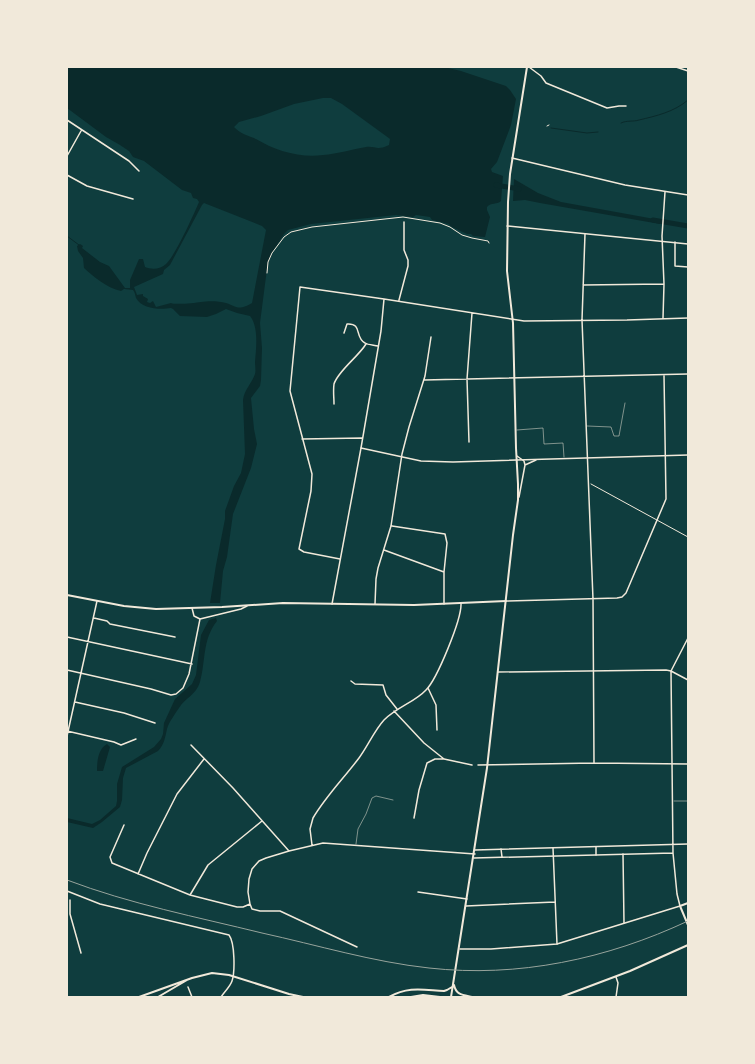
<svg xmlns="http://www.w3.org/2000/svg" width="755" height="1064" font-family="Manrope,sans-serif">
  <rect width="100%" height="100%" fill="#0f3d3e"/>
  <!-- water -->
  <path fill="#0a2a2b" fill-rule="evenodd" d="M67,67h377l17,4 45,15 4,4 6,9 -5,26 -14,37 -6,7 1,3 11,4 -2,25c-4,4 -10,1 -14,6v3l3,7 -5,20 -12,-1 -2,-2h-4l-17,-8 -1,-2 -17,-4 -2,-3 -14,-2 -3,2 -17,-2 -85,9 -23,6 -4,4 -11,17 -5,10 -8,62 2,25 -1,32 -1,6 -9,12 3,31 3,15 -6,24 -18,46 -6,43 -4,14 -3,32h-10l6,-38 9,-46v-8l9,-25 7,-13 4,-19 -2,-54c1,-10 9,-17 12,-26 1,-3 0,-8 0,-12 1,-13 4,-35 -5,-46l-13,-3 -11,-4 -10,5 -9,3 -27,-1 -7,-7 -2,-1c-11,2 -29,1 -35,-10 -1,-3 -1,-6 -3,-8l-9,-1 -3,2c-14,-3 -27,-14 -37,-23l-1,-10 -5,-7 -1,-5 3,-2 3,2 -1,2 18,14 9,4 16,22h5v-8l9,-21h4l2,8c7,3 16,2 21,-3 9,-8 28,-50 33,-62l-2,-3 -4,-1 -2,-5 -9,-3 -38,-29 -11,-4 -4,-6 -9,-6 -14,-8 -39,-29zM323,98h8l11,6 44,32 4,3 -1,6c-13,6 -12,1 -23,2 -14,2 -28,7 -43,8 -23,3 -47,-4 -67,-16 -7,-3 -17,-6 -22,-12l5,-5 22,-6 33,-12zM204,203l58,23 4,4 -14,73c-14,8 -14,4 -26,0 -7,-2 -18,-2 -25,-1 -6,1 -26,3 -30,1l-15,4 -3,-6 -3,2 -3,-1 1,-3 -5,-3v-2l-6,1 -3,-8 29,-13 1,-4 6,-5 32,-60z
    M514,179l24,14 23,9 99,18v4l-120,-21 -15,-3 -12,1z
    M216,618l1,3c-15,19 -11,40 -17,61 -4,13 -15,16 -21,26 -4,6 -10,14 -12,21 -2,9 -3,16 -9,22l-32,17 -3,10 -1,22 -2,7 -18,15 -9,6 -26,-6v-4l25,6 8,-4 16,-14 1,-5v-17l5,-17 32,-20 7,-8 2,-5 1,-11 11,-24 17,-15 4,-9 5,-40 8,-15z
    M107,744l3,3 -7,24h-6c0,-10 1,-22 10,-27z"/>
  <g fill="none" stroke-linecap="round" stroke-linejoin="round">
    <!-- stream -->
    <path stroke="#0a2a2b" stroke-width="1" d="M621,123c6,-3 12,-1 18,-3 17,-4 35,-8 49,-20
      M551,128l36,5 11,-1
      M67,236l12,9"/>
    <!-- river -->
    <path stroke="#0a2a2b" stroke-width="5" d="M496,185l23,4
      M653,220l35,6"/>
    <!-- service -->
    <path stroke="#f1e9da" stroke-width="0.5" d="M587,426l24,1 3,9h5l6,-33
      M517,430l26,-2 1,16 19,-1 1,14
      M674,801h14
      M356,844l2,-15 8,-15 6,-16 4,-2 17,4"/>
    <!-- pedestrian -->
    <path stroke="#f1e9da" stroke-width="1" d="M547,126l2,-1
      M267,273l1,-11 4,-9 12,-16 7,-5 21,-5 91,-10 37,6 10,4 12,8 10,3 16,3 1,2
      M591,484l97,53"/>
    <!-- minor -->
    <path stroke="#f1e9da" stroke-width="1.5" d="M529,67l12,9 5,7 61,25 12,-2h7
      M676,67l12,4
      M67,120l62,41 10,10
      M67,156l14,-25
      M512,158l113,27 63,10
      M67,175l20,11 46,13
      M585,234l-3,86 11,279 1,164
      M675,242v24l13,1
      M583,285l81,-1
      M399,300l9,-34v-6l-4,-10v-28
      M663,318l1,-34 -2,-48 3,-44
      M344,333l3,-9c16,-1 7,13 18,19 3,2 9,2 13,3
      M424,380l264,-6
      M334,404c0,-7 -1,-13 0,-20 4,-13 24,-27 32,-40
      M302,439l60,-1
      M469,442l-2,-63 5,-66
      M361,448l20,-117 3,-32
      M517,456l7,5 1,4 -6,32
      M525,465l11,-5
      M392,526l53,8 2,9 -3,29v32
      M384,550l60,22
      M340,559l-36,-7 -5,-3 12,-58 1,-17 -22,-83 10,-104 84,12 140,22 103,-1 61,-2
      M506,601l111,-3 5,-1 4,-4 40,-94 -2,-124
      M375,604l1,-25 2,-11 13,-42 11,-72 7,-27 16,-51 6,-39
      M192,608l2,8 6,3 41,-10 6,-3
      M94,618l13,3 3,3 65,13
      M67,637l125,27
      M67,670l84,19 20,6 5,-1 7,-6 6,-14 11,-55
      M671,671l17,-33
      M351,681l4,3 28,1 3,10 11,14
      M428,688l8,17 1,25
      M75,702l49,11 31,10
      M394,711l30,32 20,16 28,6
      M67,731l47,11 7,3 15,-6
      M67,736l30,-135
      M191,745l42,43 56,63
      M478,765l116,-2 94,1
      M414,818l5,-28 8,-27 8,-4h9
      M124,825l-14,32 2,6 78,32 47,12h6l7,-3
      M312,845l-2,-16 3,-11c13,-22 31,-40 46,-60 9,-12 15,-27 25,-38 13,-13 31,-18 42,-30 11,-11 36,-71 35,-87
      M596,847v8
      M553,848l4,96
      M501,849l1,8
      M623,854l1,69
      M138,874l9,-21 30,-59 27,-35
      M67,891l33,13 129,31c6,8 6,37 3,46 -2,6 -8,11 -11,16
      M418,892l49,7
      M190,895l18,-30 54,-44
      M70,900v14l11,39
      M466,906l89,-4
      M357,947l-77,-36h-20l-8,-2 -2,-5 -2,-12 1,-13 3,-10 7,-8 7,-3 23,-7 34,-8 152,11
      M616,977l2,6 -2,14
      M188,987l4,10"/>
    <!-- tertiary -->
    <path stroke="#f1e9da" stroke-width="1.5" d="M507,226l181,18
      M332,604l29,-156 60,13 32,1 235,-7
      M498,672l168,-2 5,1 17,9
      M475,850l213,-6
      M474,858l199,-5
      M460,949h31l66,-5 123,-38 -3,-12 -4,-41 -2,-182"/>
    <!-- secondary -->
    <path stroke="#f1e9da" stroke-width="2" d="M67,595l57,11 32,3 66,-2 61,-4 131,2 92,-4"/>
    <!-- primary -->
    <path stroke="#f1e9da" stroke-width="2" d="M688,903l-8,3 8,19
      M454,985c2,10 9,10 18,12
      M139,997l53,-19 20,-5 17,2 60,19 14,3
      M158,997l29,-17
      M389,997c20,-11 34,-7 55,-6l3,-1 5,-3
      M411,997l12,-2 17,2
      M451,997l36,-229 26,-233 5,-35v-16l-2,-36 -3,-125 -6,-52 1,-69 2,-28 17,-107
      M561,997l69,-26 58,-26"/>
    <!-- rail -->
    <path stroke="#97a49c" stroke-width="1" d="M67,880c63,24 130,37 195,53 55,12 111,29 167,35 89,10 178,-9 259,-47"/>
  </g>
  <!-- border -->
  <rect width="755" height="1064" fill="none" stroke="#f1e9da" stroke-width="136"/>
</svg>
